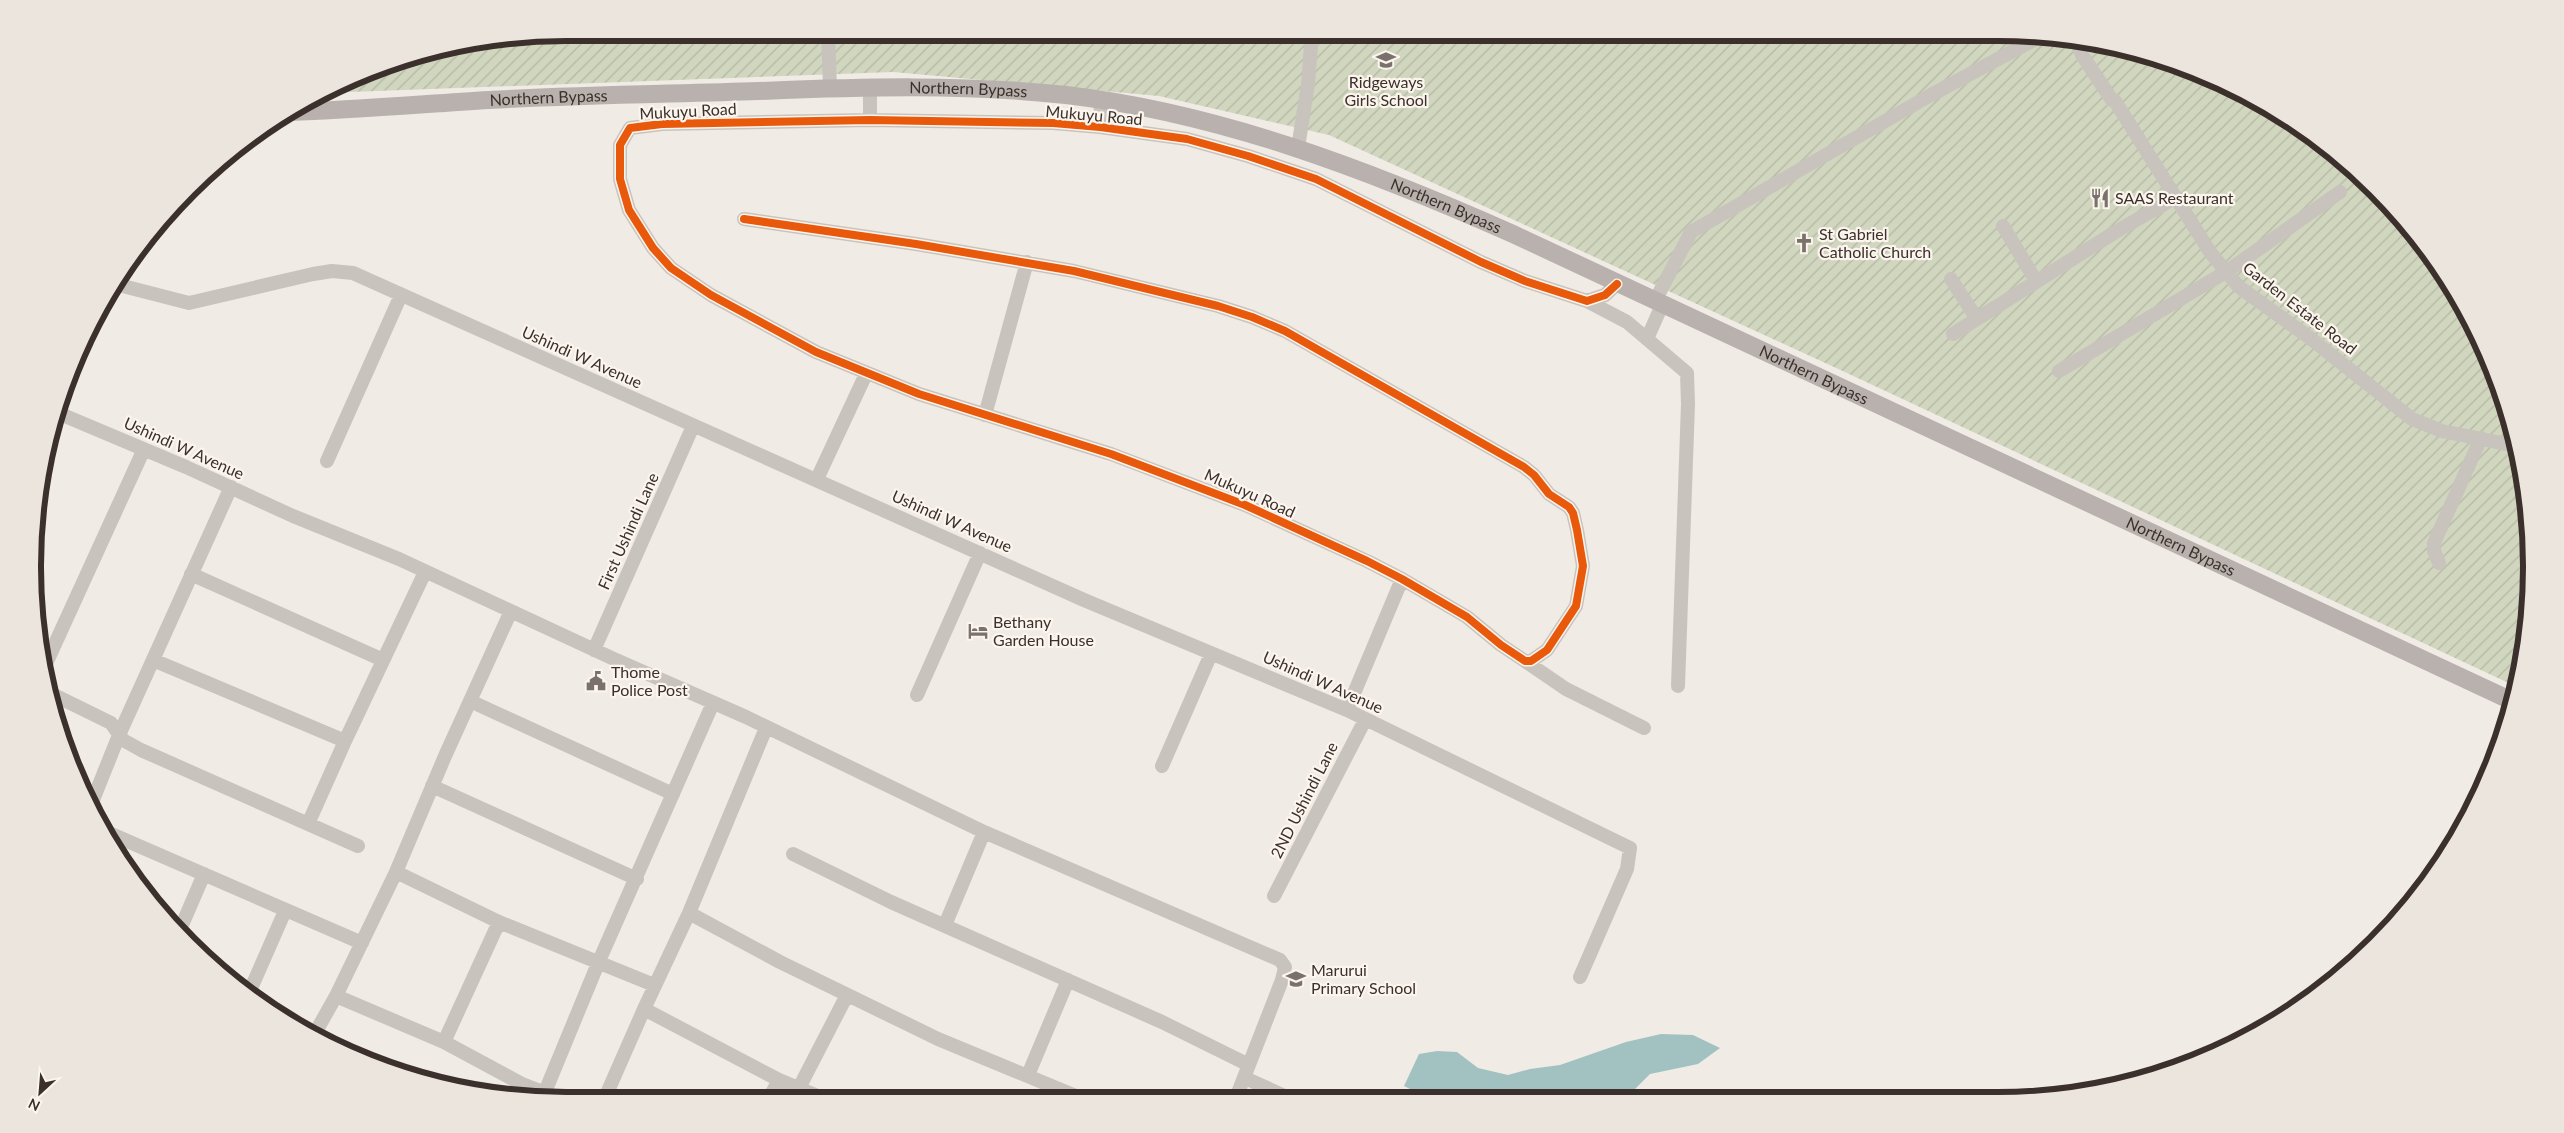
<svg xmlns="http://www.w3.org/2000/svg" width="2564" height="1133" font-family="Lato,sans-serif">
  <defs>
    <pattern id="garden-furrows" width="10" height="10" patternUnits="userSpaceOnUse" patternTransform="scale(1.25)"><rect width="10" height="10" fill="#d1d6bf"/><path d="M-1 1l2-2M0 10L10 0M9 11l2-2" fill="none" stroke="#b4b8a4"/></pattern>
  </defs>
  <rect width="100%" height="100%" fill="#f0ebe5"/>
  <!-- garden -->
  <path fill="url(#garden-furrows)" d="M567,33h1431l103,10 68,18 96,43 85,61 71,77 56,89 36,98 17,103 -3,104 -12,50 -668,-313 -518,-238 -170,-39 -266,-24 -570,21 72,-32 68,-18z"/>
  <!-- water -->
  <path fill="#a1c2c1" d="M1661,1034l32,1 27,13 -22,16 -48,10 -17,17 -25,6 -180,1 -24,-12 15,-32 18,-3 20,1 21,16 30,7 22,-6 30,-4 66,-23z"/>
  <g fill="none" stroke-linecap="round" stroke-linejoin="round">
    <!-- minor -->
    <path stroke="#c9c3be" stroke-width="14" d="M828,33l2,55
      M2076,40l6,15 30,45 3,1 95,151 29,35 71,51 102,81 30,12 74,15
      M870,88v32
      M1100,127l1,-26
      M1298,148l10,-64 4,-51
      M744,219l172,25 158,27 144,35 34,11 33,14 239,136 10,8 15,19 20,13 4,6 4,17 6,36 -7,40 -29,44 -16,11h-6l-24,-16 -34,-28 -65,-38 -35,-18 -122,-56 -134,-51 -192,-60 -103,-42 -105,-57 -40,-27 -18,-20 -24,-38 -9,-31v-34l10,-17 32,-4 208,-4 183,3 47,4 87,12 61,17 68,23 165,83 44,19 62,20 18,-6 12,-11
      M2003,226l33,55
      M1951,279l26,40
      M115,284l74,19 124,-29 19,-3 21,2 731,327 263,110 283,138 -3,21 -47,108
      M1587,301l40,21 60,51 1,31 -10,282
      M1655,301l36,-69 238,-136 110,-59
      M1953,334l164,-103 58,-33
      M1647,339l15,-34
      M2059,371l167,-99 114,-80
      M58,413l128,54 107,49 106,43 215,100 132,58 238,115 296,128 5,7 -3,13 -46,118
      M985,415l42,-153
      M327,461l74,-166
      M817,479l49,-105
      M2439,563l-5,-12v-8l47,-105
      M191,574l192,86
      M594,650l99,-224
      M153,660l192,81
      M1525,661l41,28 78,39
      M44,668l100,-219
      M50,693l61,30 12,17 18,10 217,96
      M917,695l63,-142
      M470,701l203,93
      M1347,710l55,-131
      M766,728l-77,185 -45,96 135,71 48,20
      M1162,766l49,-112
      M432,786l205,93
      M91,805l28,-70 112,-248
      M308,824l37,-83 80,-169
      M102,830l260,113
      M793,854l98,48 271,120 87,43
      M396,872l103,50 155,63
      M1274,896l91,-176
      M689,913l91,49 158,77 145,60
      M945,925l39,-93
      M179,932l25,-58
      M249,993l36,-82
      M336,996l108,46 55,-120
      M314,1035l22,-39 60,-124 49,-116 66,-145
      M444,1042l78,42 42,16
      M1028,1075l40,-95
      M1245,1078l44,20
      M799,1088l48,-93
      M545,1092l54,-131 114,-258
      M604,1100l40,-91
      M768,1100l11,-20"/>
    <!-- major -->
    <path stroke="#b8b1ad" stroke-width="18" id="s1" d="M289,112c67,-2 134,-8 200,-12 90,-5 180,-6 270,-9 102,-4 205,-7 307,4 155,18 305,76 447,139l999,467"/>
    <defs>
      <path id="cycleway" d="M744,219l172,25 158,27 144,35 34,11 33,14 239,136 10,8 15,19 20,13 4,6 4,17 6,36 -7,40 -29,44 -16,11h-6l-24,-16 -34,-28 -65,-38 -35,-18 -122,-56 -134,-51 -192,-60 -103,-42 -105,-57 -40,-27 -18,-20 -24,-38 -9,-31v-34l10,-17 32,-4 208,-4 183,3 47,4 87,12 61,17 68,23 165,83 44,19 62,20 18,-6 12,-11"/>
    </defs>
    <!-- cycleway casing -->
    <use href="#cycleway" stroke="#fbf5ee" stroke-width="11"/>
    <!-- cycleway -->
    <use href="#cycleway" stroke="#e8590c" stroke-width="8"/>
  </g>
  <!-- icons -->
  <defs>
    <symbol id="school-bare" viewBox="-9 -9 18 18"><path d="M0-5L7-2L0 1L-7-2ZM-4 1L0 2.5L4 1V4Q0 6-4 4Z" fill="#7a716c" stroke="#fbf5ee" stroke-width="2.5" paint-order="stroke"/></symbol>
    <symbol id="restaurant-bare" viewBox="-9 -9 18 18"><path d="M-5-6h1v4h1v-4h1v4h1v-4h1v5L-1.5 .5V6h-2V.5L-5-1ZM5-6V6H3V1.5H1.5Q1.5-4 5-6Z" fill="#7a716c" stroke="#fbf5ee" stroke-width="2.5" paint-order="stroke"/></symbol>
    <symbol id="church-bare" viewBox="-9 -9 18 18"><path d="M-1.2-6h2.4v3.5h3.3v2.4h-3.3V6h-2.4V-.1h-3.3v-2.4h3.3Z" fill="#7a716c" stroke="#fbf5ee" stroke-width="2.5" paint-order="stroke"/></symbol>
    <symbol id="hotel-bare" viewBox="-9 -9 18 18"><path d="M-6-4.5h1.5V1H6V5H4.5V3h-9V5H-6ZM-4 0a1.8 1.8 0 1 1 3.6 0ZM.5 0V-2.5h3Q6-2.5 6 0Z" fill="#7a716c" stroke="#fbf5ee" stroke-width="2.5" paint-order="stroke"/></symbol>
    <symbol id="civic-bare" viewBox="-9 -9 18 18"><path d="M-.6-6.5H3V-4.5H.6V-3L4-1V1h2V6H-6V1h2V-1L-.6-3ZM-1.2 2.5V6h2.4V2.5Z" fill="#7a716c" stroke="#fbf5ee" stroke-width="2.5" paint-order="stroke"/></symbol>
  </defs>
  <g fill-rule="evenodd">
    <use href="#school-bare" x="1372" y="46" width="28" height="28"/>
    <use href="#restaurant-bare" x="2086" y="184" width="28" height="28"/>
    <use href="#church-bare" x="1790" y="229" width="28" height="28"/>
    <use href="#hotel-bare" x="964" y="617" width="28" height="28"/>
    <use href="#civic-bare" x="582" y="667" width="28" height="28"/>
    <use href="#school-bare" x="1282" y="965" width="28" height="28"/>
  </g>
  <g text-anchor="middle" stroke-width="4.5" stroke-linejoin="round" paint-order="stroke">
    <!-- poi labels -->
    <g font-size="16" fill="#3b302b" stroke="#fbf5ee" text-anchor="start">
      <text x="1386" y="88" text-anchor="middle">Ridgeways<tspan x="1386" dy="18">Girls School</tspan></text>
      <text x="2115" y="204">SAAS Restaurant</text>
      <text x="1819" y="240">St Gabriel<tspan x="1819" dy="18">Catholic Church</tspan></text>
      <text x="993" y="628">Bethany<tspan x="993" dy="18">Garden House</tspan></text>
      <text x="611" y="678">Thome<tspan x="611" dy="18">Police Post</tspan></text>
      <text x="1311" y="976">Marurui<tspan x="1311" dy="18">Primary School</tspan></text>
    </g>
    <!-- street labels -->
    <g font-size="16" fill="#3b302b" stroke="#fbf5ee">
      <text dy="6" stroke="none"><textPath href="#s1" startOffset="680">Northern Bypass</textPath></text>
      <text dy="6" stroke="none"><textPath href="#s1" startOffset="260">Northern Bypass</textPath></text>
      <text transform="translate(688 111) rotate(-3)" y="6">Mukuyu Road</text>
      <text transform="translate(1094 115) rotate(5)" y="6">Mukuyu Road</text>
      <text dy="6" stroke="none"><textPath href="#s1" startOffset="1175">Northern Bypass</textPath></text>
      <text transform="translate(2300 308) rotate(38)" y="6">Garden Estate Road</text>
      <text transform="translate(582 357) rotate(24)" y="6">Ushindi W Avenue</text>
      <text dy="6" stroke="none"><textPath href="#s1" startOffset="1580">Northern Bypass</textPath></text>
      <text transform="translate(184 448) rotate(24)" y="6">Ushindi W Avenue</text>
      <text transform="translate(1250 493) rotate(24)" y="6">Mukuyu Road</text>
      <text transform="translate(952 521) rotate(24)" y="6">Ushindi W Avenue</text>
      <text transform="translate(628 531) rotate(-66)" y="6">First Ushindi Lane</text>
      <text dy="6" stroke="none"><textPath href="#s1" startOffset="1985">Northern Bypass</textPath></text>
      <text transform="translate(1323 682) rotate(24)" y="6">Ushindi W Avenue</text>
      <text transform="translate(1304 800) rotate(-63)" y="6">2ND Ushindi Lane</text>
    </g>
  </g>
  <!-- crop -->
  <path d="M0 0H2564V1133H0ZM566 41H1998A525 525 0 0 1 2523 566V567A525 525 0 0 1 1998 1092H566A525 525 0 0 1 41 567V566A525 525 0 0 1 566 41Z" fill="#ece5de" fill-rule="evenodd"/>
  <path fill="none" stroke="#3b302b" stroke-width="6" d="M566 41H1998A525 525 0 0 1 2523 566V567A525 525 0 0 1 1998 1092H566A525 525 0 0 1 41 567V566A525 525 0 0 1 566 41Z"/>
  <!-- north arrow -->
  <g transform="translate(40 1093) rotate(206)" stroke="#fbf5ee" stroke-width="4" paint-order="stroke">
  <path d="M0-4L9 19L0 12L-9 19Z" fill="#3b302b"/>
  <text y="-8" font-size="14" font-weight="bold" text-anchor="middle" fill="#3b302b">N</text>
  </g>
</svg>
